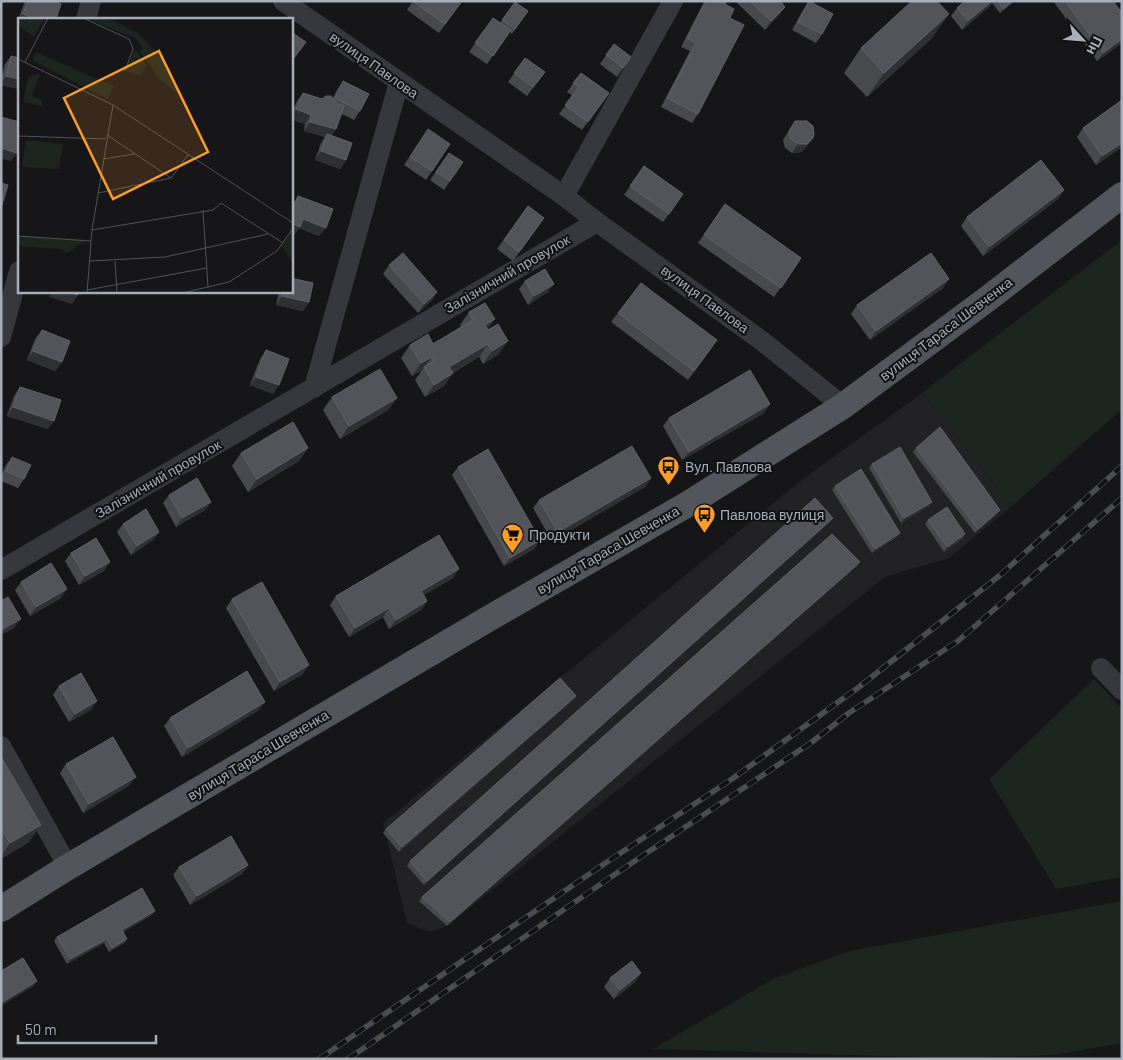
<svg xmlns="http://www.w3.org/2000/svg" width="1123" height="1060" font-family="Barlow,sans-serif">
  <rect width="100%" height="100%" fill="#161618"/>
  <!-- built -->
  <path fill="#222225" d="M922,393l90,113 -63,52 -64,19 -438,349 -17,6 -23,-9 -24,-100 416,-341z"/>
  <!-- green -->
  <path fill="#1d261e" d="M1122,240v169l-110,97 -90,-113z
    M1094,679l28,29v169l-66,12 -67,-110z
    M1122,901v142l-67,12 -101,3 -301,-9 120,-70 77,-28z"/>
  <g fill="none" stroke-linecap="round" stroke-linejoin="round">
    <!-- minor -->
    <path stroke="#36383d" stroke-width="20" d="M283,1l281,195 33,26 165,119 81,65
      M86,19l5,-18
      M564,196l109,-195
      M1,337l18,-66
      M314,388l85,-306
      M1,570l596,-348
      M1101,668l21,22
      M1,746l67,121"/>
    <!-- major -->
    <path stroke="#52565c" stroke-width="26" d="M1,909l67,-42 420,-248 200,-115 155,-98 143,-106 136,-105"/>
    <defs>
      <path id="rail" d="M319,1059l285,-195 128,-85 127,-92 140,-111 123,-110
        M348,1059l263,-182 201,-135 37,-29 109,-72 164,-143"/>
    </defs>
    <!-- rail casing -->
    <use href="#rail" stroke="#494d52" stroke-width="5.5"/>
    <!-- rail -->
    <use href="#rail" stroke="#111113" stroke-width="4" stroke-dasharray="11" stroke-linecap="butt"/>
  </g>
  <!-- wall -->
  <path fill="#47494d" d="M25,1h29l2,18h-37v5l-2,-1z
    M413,1h49l-23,32 -32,-23z
    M703,1h23l-1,3 5,14 -32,96 -6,9 -31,-16 29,-56 -9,-4 23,-45z
    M735,1h45l5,6 -6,8 -14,15z
    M809,1l13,33 -6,9 -24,-13 11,-20z
    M965,1h50l-15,12 -8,-10 -3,4 -27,23 -11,-14 6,-8z
    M1053,1h60l9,12v30l-25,18z
    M528,11l-16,23 -2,-2 -23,32 -18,-12 24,-34 7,5 2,-3z
    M932,38l-65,59 -23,-24 17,-25z
    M614,44l17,13 -14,20 -17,-13z
    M11,56l8,2v31l-18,-4v-5l4,-16z
    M525,58l20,14 -18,24 -19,-14z
    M581,73l28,20 -27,37 -23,-16 14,-18 -6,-4z
    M343,81l17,30 -6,9 -12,-6 -6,15 -5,7 15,24 -6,9 -25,-9 6,-17 4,-6 -21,-6 1,-7 -14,-5v-4l6,-14 6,-8 19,6 11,-1 4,-8z
    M795,121l18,17 -6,8 -6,6 -9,1 -7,-5 -2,-8z
    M1083,128l39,19 -26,18 -19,-28z
    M422,138l28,6 -24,36 -22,-15z
    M449,153l14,9 -19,28 -14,-10z
    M644,166l39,28 -20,28 -39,-27z
    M1064,190l-6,9 -75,57 -22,-30 6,-9z
    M298,196l21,40 -20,-8 -5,7 -3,-1v-27z
    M725,204l76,54 -27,39 -76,-54z
    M528,206l16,12 -31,43 -16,-12z
    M389,265l48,27 -6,9 -13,12 -35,-39z
    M525,281l23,11 -20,13 -9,-16z
    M943,288l-73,52 -19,-26 6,-9z
    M279,291h12l18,11 -6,9 -27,-6z
    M469,312l19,17 11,25 -16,10 -4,-7 -26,16 -9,13 -19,11 -10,-17 7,-10 -10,6 -11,-18 9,-13 23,-1 28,-17 -1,-2z
    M618,313l93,36 -23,31 -77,-58z
    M42,330l20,32 -7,9 -28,-11 8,-21z
    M266,350l7,44 -23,-9 10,-26z
    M20,387l28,42 -41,-13 7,-20z
    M332,397l65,1 -9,12 -48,29 -17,-29z
    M764,413l-82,47 -19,-34 6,-8z
    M308,448l-9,13 -51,31 -16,-26 9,-13z
    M916,448l81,66 -22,19 -62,-81z
    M12,457l12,22 -6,9 -17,-7v-5l5,-11z
    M872,464l60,38 -3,4 -28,17 -32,-55z
    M458,467l82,73 -6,9 -30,17 -52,-91z
    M651,478l-6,9 -93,54 -19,-33 6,-8z
    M835,486l65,47 -3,4 -25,16 -40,-63z
    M169,495l42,7 -6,8 -29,17 -13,-24z
    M928,520l37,14 -3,5 -18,13 -19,-28z
    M830,522l-406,363 -17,-19 3,-5z
    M123,524l36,8 -6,8 -22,15 -14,-23z
    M71,553l33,18 -25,14 -14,-24z
    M860,562l-3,4 -410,360 -28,-25 3,-4z
    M453,578l-29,17 3,6 -6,9 -32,19 -6,-12 -34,20 -19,-32 6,-9z
    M21,582l40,16 -31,18 -15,-26z
    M232,599l71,75 -29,17 -48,-83z
    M59,686l32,24 -22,12 -16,-27z
    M576,696l-3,4 -174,152 -16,-19 3,-4z
    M259,710l-77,47 -18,-31 6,-8z
    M1,757l28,85 -28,17z
    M66,764l64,21 -47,28 -23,-40z
    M248,865l-6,9 -52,31 -17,-30 6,-8z
    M152,915l-29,17 4,7 -3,4 -15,9 -5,-9 -37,21 -13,-23 3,-4z
    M641,973l-6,9 -21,17 -10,-12 6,-9z"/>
  <!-- shaded-wall -->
  <path fill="#2f3033" d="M992,1h1l-4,6 -27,23 6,-9z
    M1013,1h2l-15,12 3,-4z
    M785,7l-6,8 -14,15 6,-9z
    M23,14l12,4 -15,1z
    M949,14l-17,24 -65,59 17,-24z
    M1122,39v4l-25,18 6,-8z
    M6,76l13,3v10l-18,-4v-2z
    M296,109l15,6 -6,9 -14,-5v-2z
    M310,122l26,7 -6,9 -3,-4 -2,3 -21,-6z
    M813,138l-6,8 -6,6 -9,1 6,-9z
    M1122,143v4l-26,18 6,-9z
    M1,148l16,5 -6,8 -10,-2z
    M321,151l25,9 -6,9 -25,-9z
    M1064,190l-6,9 -75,57 6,-9z
    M303,219l23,9 -7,8 -20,-8 -5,7 -3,-1v-11z
    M949,279l-6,9 -73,52 6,-9z
    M554,284l-6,8 -20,13 6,-9z
    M54,291h11l13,4 -6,9 -23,-7z
    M437,292l-6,9 -13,12 6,-9z
    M282,296l27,6 -6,9 -27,-6z
    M495,319l-9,13 -1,-7z
    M508,341l-9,13 -16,10 9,-13z
    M488,344l-9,13 -39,23 9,-13z
    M33,351l29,11 -7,9 -28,-11z
    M432,357l-10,13 -10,6 9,-13z
    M453,373l-9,13 -19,11 9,-12z
    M256,377l23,8 -6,9 -23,-9z
    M397,398l-9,12 -48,29 9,-13z
    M770,404l-6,9 -82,47 7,-8z
    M13,407l41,14 -6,8 -41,-13z
    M308,448l-9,13 -51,31 9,-13z
    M651,478l-6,9 -93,54 6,-9z
    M211,502l-6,8 -29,17 6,-9z
    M932,502l-3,4 -28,17 3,-5z
    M1000,510l-3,4 -22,19 3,-4z
    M833,518l-3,4 -406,363 3,-4z
    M159,532l-6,8 -22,15 6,-9z
    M900,533l-3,4 -25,16 3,-4z
    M965,534l-3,5 -18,13 3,-5z
    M540,540l-6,9 -30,17 6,-8z
    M110,562l-6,9 -25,14 6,-9z
    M860,562l-3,4 -410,360 3,-4z
    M459,569l-6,9 -38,22 6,-9z
    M67,589l-6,9 -31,18 6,-9z
    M427,601l-6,9 -32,19 7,-9z
    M389,608l-6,9 -34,20 6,-9z
    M21,619l-7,9 -13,7v-5z
    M309,665l-6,9 -29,17 6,-9z
    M576,696l-3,4 -174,152 3,-5z
    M97,701l-6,9 -22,12 6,-8z
    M265,702l-6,8 -77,47 6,-9z
    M136,777l-6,8 -47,28 6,-9z
    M41,825l-12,17 -28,17v-3l9,-13z
    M248,865l-6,9 -52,31 7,-9z
    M155,911l-3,4 -33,19 3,-4z
    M107,939l-3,4 -37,21 3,-5z
    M127,939l-3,4 -15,9 3,-4z
    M641,973l-6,9 -21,17 6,-9z
    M37,981l-3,5 -33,20v-3z"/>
  <!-- building -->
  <path fill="#525459" stroke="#5f6268" d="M28,1h26l7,3 -5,15h-21l-12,-5z
    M413,1h49l-17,23z
    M706,1h13l15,8 -4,9 14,7 -46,89 -31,-16 29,-55 -9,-5z
    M719,1h7l-1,3z
    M750,1h30l5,6 -14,14z
    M809,1l24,13 -11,20 -24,-12z
    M912,1h25l12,13 -65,59 -23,-25z
    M965,1h27l-24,20 -11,-13z
    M998,1h15l-10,8z
    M1065,1h48l9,12v26l-19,14z
    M515,2l13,9 -13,18 -13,-9z
    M493,18l18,12 -18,26 -18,-13z
    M291,32l15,10 -15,20z
    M614,44l17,13 -8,11 -17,-13z
    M11,56l8,2v21l-13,-3z
    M525,58l20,14 -12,15 -19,-14z
    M581,73l28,20 -21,29 -23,-17 14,-18 -6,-4z
    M343,81l26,13 -9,17 -25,-13z
    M303,93l19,6 4,-3h5l6,8 7,2 -8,23 -26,-7 1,-7 -15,-6z
    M1122,100v43l-20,13 -19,-28z
    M1,117l18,5v24l-2,7 -16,-5z
    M795,121h12l6,5 1,8 -1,4 -6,6h-9l-7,-5 -2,-8z
    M428,129l22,15 -18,27 -22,-14z
    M327,134l25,9 -6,17 -25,-9z
    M449,153l14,9 -13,19 -14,-9z
    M1041,160l23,30 -75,57 -22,-30z
    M644,166l39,28 -14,20 -39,-28z
    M1,183l7,2 -6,20 -1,-1z
    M298,196l35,13 -7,19 -23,-9 -3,8 -9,-4v-9z
    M725,204l76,54 -20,30 -77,-53z
    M528,206l16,12 -25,34 -15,-12z
    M403,253l34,39 -13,12 -35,-39z
    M931,253l18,26 -73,52 -19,-26z
    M545,269l9,15 -20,12 -9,-15z
    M291,278l22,5 -4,19 -27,-6 1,-5h8z
    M641,283l76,57 -23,31 -76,-58z
    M65,291h14l-1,4z
    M485,303l10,16 -10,6 3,5 10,-6 10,17 -16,10 -4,-7 -39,23 4,6 -19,12 -10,-18 10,-6 -2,-4 -11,6 -11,-18 18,-11 5,10 40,-24 -4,-8z
    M42,330l28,11 -8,21 -29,-11z
    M266,350l23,9 -10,26 -23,-8z
    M380,369l17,29 -48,28 -17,-29z
    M750,370l20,34 -81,48 -20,-34z
    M20,387l41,13 -7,21 -41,-14z
    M293,422l15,26 -51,31 -16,-26z
    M940,427l60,83 -22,19 -62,-81z
    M632,446l19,32 -93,54 -19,-32z
    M900,447l32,55 -28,16 -32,-54z
    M488,449l52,91 -30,18 -52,-91z
    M12,457l19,8 -7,14 -18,-8z
    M861,469l39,64 -25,16 -40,-63z
    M197,478l14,24 -29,16 -13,-23z
    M815,498l18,20 -406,363 -17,-20z
    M947,507l18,27 -18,13 -19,-27z
    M146,509l13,23 -22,14 -14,-22z
    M832,534l28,28 -410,360 -28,-25z
    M439,535l20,34 -38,22 6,10 -31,19 -7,-12 -34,20 -19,-32z
    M96,538l14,24 -25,14 -14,-23z
    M51,563l16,26 -31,18 -15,-25z
    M262,582l47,83 -29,17 -48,-83z
    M8,597l13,22 -20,11v-29z
    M247,671l18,31 -77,46 -18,-30z
    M81,673l16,28 -22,13 -16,-28z
    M560,678l16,18 -174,151 -16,-18z
    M113,737l23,40 -47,27 -23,-40z
    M1,757l40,68 -31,18 -9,-15z
    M231,836l17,29 -51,31 -18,-29z
    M142,888l13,23 -33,19 5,9 -15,9 -5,-9 -37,20 -13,-22z
    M23,958l14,23 -36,22v-32z
    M632,961l9,12 -21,17 -10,-12z"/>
  <!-- icons -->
  <defs>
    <symbol id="bus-pin" viewBox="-11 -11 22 30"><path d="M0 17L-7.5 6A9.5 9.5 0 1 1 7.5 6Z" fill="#fd9d28" stroke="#111113"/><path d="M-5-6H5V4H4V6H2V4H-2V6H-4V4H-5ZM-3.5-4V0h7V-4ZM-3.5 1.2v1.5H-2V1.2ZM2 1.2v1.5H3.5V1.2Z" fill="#111"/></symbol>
    <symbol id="supermarket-pin" viewBox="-11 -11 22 30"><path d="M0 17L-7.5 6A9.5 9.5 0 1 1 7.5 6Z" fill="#fd9d28" stroke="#111113"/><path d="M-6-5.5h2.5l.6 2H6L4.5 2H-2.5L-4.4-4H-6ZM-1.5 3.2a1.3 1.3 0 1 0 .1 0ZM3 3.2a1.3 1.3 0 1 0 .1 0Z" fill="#111"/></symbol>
  </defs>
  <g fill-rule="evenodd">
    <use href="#bus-pin" x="656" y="454" width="25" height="34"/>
    <use href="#bus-pin" x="692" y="502" width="25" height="34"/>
    <use href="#supermarket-pin" x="500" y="522" width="25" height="34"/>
  </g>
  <g text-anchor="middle" stroke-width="4" stroke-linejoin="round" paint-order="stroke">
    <!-- street labels -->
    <g font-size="14" fill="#a7aeb9" stroke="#111113">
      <text transform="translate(374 65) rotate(35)" y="5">вулиця Павлова</text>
      <text transform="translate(507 274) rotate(-30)" y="5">Залізничний провулок</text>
      <text transform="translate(705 299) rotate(36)" y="5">вулиця Павлова</text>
      <text transform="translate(946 329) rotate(-37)" y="5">вулиця Тараса Шевченка</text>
      <text transform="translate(158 479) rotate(-30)" y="5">Залізничний провулок</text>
      <text transform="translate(608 550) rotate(-30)" y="5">вулиця Тараса Шевченка</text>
      <text transform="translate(258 755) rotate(-31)" y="5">вулиця Тараса Шевченка</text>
    </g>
    <!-- poi labels -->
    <g font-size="14" fill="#a7aeb9" stroke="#111113" text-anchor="start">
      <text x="685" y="472">Вул. Павлова</text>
      <text x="720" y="520">Павлова вулиця</text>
      <text x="529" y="540">Продукти</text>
    </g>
  </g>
  <!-- overview -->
  <g transform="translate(18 18)">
    <rect width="275" height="275" fill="#161618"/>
    <path d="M0,0h26l-10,19 -16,-12zM67,0h22l31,15 24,25 17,36 -18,-13 -21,-29 3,-4 -8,-10zM117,31l12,16 -7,11 -14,-5zM17,34l79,34 -6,13 -75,-38zM19,56h3l-8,22 10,4v6l-19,-4 5,-24zM8,122l37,4 -4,25 -34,-2 -3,-2zM275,211v34l-12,-17zM0,218l68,5 -20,12 -4,-4 -44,-3z" fill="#1d261e"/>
    <path fill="none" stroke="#505358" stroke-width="1" d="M65,0l46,21 4,10 -8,22M0,41l95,46 180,118M7,44l23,-44M89,117l64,43M0,118l88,3M85,141l31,-5M153,160l17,-23M80,175l73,-15M185,192l5,77M74,212l121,-20 8,-7 62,40M0,218l73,5M72,243l75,-4 103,-23M97,243l2,32M69,272l120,-22M69,275l5,-63 21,-125M164,275l47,-11 48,-31 16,-23"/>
    <path fill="#fd9d28" fill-opacity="0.15" stroke="#fd9d28" stroke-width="2.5" d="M141,33l49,101 -95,47 -49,-101z"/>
    <rect width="275" height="275" fill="none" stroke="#a7aeb9" stroke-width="2.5"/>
  </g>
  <!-- border -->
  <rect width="1123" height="1060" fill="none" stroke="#a7aeb9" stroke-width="5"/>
  <!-- north arrow -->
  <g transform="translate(1083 40) rotate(116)" stroke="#111113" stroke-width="4" paint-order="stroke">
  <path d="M0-4L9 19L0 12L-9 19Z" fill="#a7aeb9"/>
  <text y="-8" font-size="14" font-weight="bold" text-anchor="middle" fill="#a7aeb9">Пн</text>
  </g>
  <!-- scale -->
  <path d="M18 1035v8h138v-8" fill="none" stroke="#a7aeb9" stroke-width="2.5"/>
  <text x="25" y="1035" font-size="15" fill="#a7aeb9" stroke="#111113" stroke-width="4" paint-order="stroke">50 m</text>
</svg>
